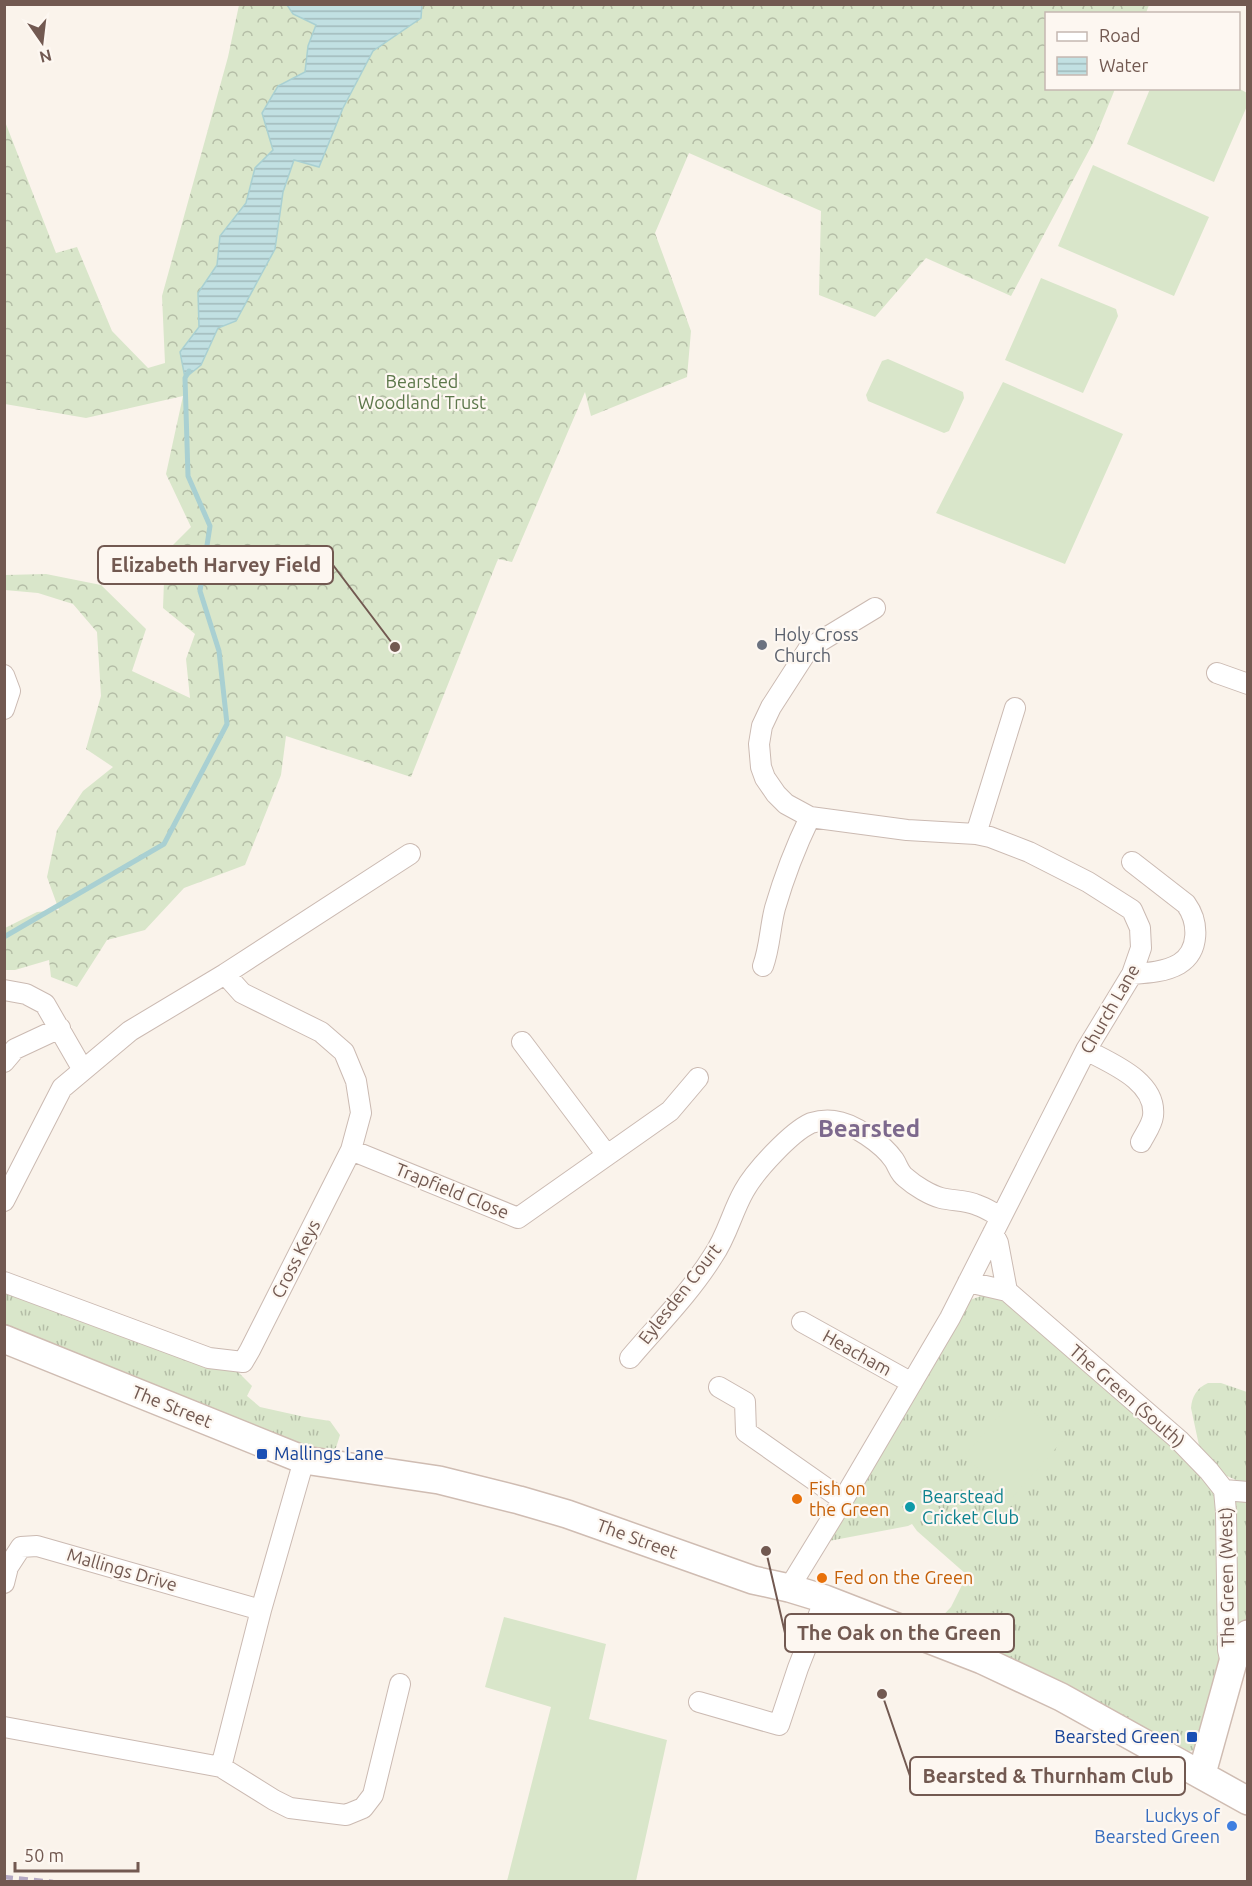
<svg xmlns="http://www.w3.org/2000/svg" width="1252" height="1886" font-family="Ubuntu,sans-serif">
  <defs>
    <pattern id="grass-tufts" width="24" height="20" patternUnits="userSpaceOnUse" patternTransform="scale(1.5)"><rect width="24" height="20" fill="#d9e6ca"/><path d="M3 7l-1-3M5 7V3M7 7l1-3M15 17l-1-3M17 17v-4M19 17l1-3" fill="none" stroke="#b4bda6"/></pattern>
    <pattern id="forest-crowns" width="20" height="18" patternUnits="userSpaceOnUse" patternTransform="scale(1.5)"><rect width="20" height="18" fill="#d9e6ca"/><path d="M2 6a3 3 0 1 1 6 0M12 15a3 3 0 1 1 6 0" fill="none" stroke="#b4bda6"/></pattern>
    <pattern id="water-rules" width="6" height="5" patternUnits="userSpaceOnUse" patternTransform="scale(1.5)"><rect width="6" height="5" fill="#c1e0e2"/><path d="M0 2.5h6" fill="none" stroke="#a1b9ba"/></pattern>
  </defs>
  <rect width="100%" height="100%" fill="#faf3eb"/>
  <!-- grass -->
  <path fill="url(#grass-tufts)" d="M4,1286l231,83 17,17 -5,10 13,11 45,10 25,4 10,14 -6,19 -83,-27 -246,-100z
    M984,1295l16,2 196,169 17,26 4,17 4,168 -25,73 -7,1 -35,-19 -37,-13 -175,-85 -6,-11 15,-16 16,-32 -50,-44 -5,-7 -4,2 -79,15 138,-240z
    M1208,1383h13l26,9v93l-22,-10 -25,-25 -9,-42c1,-12 6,-20 17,-25z
    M1247,1497v123l-11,23 -2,-140 2,-3z"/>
  <!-- forest -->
  <path fill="url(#forest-crowns)" d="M239,5h910l-3,8 -100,1v74l69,1 -22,54 -82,153 -85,-38 -51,59 -56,-22 2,-84 -132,-58 -34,80 36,98 -4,46 -96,39 -6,-24 -73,170 -14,-3 -87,218 -125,-41 -5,39 -36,90 -61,23 -39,42 -38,10 -30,47 -26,-10 -2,-17 -34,10h-10v-42l32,-16 22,-2 -12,-33 10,-47 26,-39 30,-24 -27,-18 15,-53 -4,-64 -24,-28 -35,-11 -33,-3v-15l41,-1 55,11 45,44 -14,42 58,27 -4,-39 9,-25 -32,-26 1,-27 -11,-16 38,-38 -25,-53 17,-78 -97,22 -81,-14 -1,-285 52,134 21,-6 35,84 36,37 17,-5 -3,-67 66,-239z"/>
  <!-- garden -->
  <path fill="#d9e6ca" d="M1238,88l9,5v13l-33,76 -87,-38 23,-55z
    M1093,165l116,52 -35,79 -116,-50z
    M1041,278l75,31 2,7 -35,77 -78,-33z
    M888,359l75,33 1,6 -15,33 -5,2 -76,-32 -2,-6 16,-34z
    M1003,382l120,52 -58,130 -129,-51z
    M1016,1397l48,42 -52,59 -48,-42z
    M504,1617l102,27 -17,75 78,21 -31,141h-129l44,-174 -66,-20z"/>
  <!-- water -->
  <path fill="url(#water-rules)" stroke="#a9d0d2" stroke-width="1.5" d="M287,5h135l-1,13 -48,33 -30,57 -24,59 -25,-7 -11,32 -8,57 -39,72 -18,7 -17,37 -16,13 -5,-26 19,-25 -1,-34 19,-28 3,-29 26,-33 9,-35 18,-18 -11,-37 16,-27 27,-14 3,-26 8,-21 -23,-11z"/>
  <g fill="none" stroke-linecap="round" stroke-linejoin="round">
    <!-- stream -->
    <path stroke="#a9d0d2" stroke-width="5" d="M4,937l160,-93 63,-120 -8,-73 -19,-60 10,-65 -22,-50 -3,-98 4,-7"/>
    <defs>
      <path id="street" d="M1217,673l31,11
        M4,675l6,16 -6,18
        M976,834l39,-126
        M763,966c7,-19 7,-39 12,-58 9,-31 21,-62 35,-91
        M1132,974c15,-1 33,-2 47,-10 21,-13 20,-42 7,-60l-54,-42
        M4,990l22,4 19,10 38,66
        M522,1042l85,113
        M1086,1050c24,13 71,31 67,66 -1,9 -8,18 -12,26
        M4,1062l11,-13 45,-21
        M351,1150l167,68 152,-107 28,-33
        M4,1201l58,-113 68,-57 95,-57 185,-120
        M993,1233l5,10 9,48 172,149 30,31 15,19 24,2
        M4,1282l205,76 34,4 7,-12 101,-200 10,-37 -5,-32 -12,-29 -23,-20 -79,-39 -17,-19
        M968,1282l39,9
        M802,1322l110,61
        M630,1358c28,-33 60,-65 83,-102 14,-20 19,-44 31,-65 11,-20 47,-59 67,-68 7,-2 16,-3 23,-2 19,2 49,23 60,39 4,6 5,13 12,18 9,8 24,17 35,20 12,3 25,2 36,7 9,3 16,8 24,12
        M719,1387l26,15 1,30 97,68
        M1224,1490l2,22 2,138 2,8 3,4
        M4,1583l4,-16 13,-20 16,-1 224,64
        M789,1588l54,-88 107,-182 136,-268 46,-76 9,-26 -1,-20 -8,-18 -44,-28 -59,-30 -39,-15 -14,-3 -69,-4 -97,-13 -24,-13 -10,-10 -11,-16 -4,-11 -2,-23 3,-18 9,-19 38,-59 66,-40
        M699,1702l80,23 19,-57 27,-69
        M4,1727l217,40 40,-157 43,-150
        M221,1767l53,33 16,8 56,7 17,-7 10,-13 27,-111"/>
      <path id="secondary" d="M4,1339l300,121 135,20 80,20 48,14 186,66 36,8 36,11 157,61 79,37 187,104
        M1200,1774l4,-8 29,-104 15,-28"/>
    </defs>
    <!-- street casing -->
    <use href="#street" stroke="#cbbab2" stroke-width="22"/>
    <!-- secondary casing -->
    <use href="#secondary" stroke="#cfbcb2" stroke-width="30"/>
    <!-- street -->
    <use href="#street" stroke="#fff" stroke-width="20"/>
    <!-- secondary -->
    <use href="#secondary" stroke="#fff" stroke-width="27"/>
    <!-- rail -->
    <path stroke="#b5a9c3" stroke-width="4.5" stroke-dasharray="9 6" stroke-linecap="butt" d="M4,1877l49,5"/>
  </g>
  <!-- markers -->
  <circle fill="#6b7280" stroke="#fdf7f1" stroke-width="2" cx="762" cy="645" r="6"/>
  <g fill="#1a4fb4" stroke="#fdf7f1" stroke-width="2">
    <rect x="256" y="1448" width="12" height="12" rx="3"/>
    <rect x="1186" y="1731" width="12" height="12" rx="3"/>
  </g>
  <g fill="#e8710a" stroke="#fdf7f1" stroke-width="2">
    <circle cx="797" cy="1499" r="6"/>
    <circle cx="822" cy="1578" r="6"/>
  </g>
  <circle fill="#0f9aa8" stroke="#fdf7f1" stroke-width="2" cx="910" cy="1507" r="6"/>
  <circle fill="#3f7fe0" stroke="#fdf7f1" stroke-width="2" cx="1232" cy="1826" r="6"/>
  <g text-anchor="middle" stroke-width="4.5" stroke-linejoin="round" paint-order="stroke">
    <!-- park labels -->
    <g font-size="18" fill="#5c774a" stroke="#fdf7f1">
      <text x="422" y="388">Bearsted<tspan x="422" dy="21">Woodland Trust</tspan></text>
    </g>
    <!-- worship labels -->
    <g font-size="18" fill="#5b616d" stroke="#fdf7f1" text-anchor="start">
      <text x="774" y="641">Holy Cross<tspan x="774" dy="21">Church</tspan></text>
    </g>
    <!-- street labels -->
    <g font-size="18" fill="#725951" stroke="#fdf7f1">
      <text transform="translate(1110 1009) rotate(-60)" y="6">Church Lane</text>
      <text transform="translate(452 1191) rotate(22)" y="6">Trapfield Close</text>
      <text transform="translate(296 1259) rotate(-63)" y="6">Cross Keys</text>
      <text transform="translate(680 1294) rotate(-52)" y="6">Eylesden Court</text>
      <text transform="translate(857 1353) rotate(29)" y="6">Heacham</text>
      <text transform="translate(1127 1396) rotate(41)" y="6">The Green (South)</text>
      <text transform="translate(172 1407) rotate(22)" y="6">The Street</text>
      <text transform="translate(637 1539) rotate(20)" y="6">The Street</text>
      <text transform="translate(122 1570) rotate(16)" y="6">Mallings Drive</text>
      <text transform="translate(1227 1577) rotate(-91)" y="6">The Green (West)</text>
    </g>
    <!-- transit labels -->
    <g font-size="18" fill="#164399" stroke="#fdf7f1" text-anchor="start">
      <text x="274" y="1460">Mallings Lane</text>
      <text x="1180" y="1743" text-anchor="end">Bearsted Green</text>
    </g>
    <!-- food labels -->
    <g font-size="18" fill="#c56008" stroke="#fdf7f1" text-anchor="start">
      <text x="809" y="1495">Fish on<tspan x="809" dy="21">the Green</tspan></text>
      <text x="834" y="1584">Fed on the Green</text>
    </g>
    <!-- culture labels -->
    <g font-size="18" fill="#0d838f" stroke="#fdf7f1" text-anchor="start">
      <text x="922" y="1503">Bearstead<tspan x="922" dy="21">Cricket Club</tspan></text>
    </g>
    <!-- shop labels -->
    <g font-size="18" fill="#366cbe" stroke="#fdf7f1" text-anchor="end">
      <text x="1220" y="1822">Luckys of<tspan x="1220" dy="21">Bearsted Green</tspan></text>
    </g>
    <!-- district labels -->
    <g font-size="24" font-weight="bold" fill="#7d698d" stroke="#fdf7f1">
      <text x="869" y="1137">Bearsted</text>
    </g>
  </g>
  <!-- callouts -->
  <path fill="none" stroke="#725951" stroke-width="2" d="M395 647L333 565M766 1551L785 1633M882 1694L910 1776"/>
  <g fill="#725951" stroke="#fdf7f1" stroke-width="2">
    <circle cx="395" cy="647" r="6"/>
    <circle cx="766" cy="1551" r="6"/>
    <circle cx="882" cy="1694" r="6"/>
  </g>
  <g fill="#fdf7f1" stroke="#725951" stroke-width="2">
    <rect x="98" y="546" width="235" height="38" rx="6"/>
    <rect x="785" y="1614" width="229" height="38" rx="6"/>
    <rect x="910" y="1757" width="275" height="38" rx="6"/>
  </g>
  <g font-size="20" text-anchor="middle" font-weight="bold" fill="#725951">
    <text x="216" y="572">Elizabeth Harvey Field</text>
    <text x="899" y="1640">The Oak on the Green</text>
    <text x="1048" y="1783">Bearsted &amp; Thurnham Club</text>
  </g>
  <!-- border -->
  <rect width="1252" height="1886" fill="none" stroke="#725951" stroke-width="12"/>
  <!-- legend -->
  <rect x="1045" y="12" width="195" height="78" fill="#fdf7f1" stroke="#c5b8b1" stroke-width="1.5"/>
  <rect x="1057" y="32" width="30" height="9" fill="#ffffff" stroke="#c5b8b1" stroke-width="1.5"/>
  <text x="1099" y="42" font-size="18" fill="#725951">Road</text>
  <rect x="1057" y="57" width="30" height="18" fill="url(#water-rules)" stroke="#c5b8b1" stroke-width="1.5"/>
  <text x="1099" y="72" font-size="18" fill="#725951">Water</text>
  <!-- north arrow -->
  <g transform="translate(42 42) rotate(166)" stroke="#fdf7f1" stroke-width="4.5" paint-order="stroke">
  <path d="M0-4.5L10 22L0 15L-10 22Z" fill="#725951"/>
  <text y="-9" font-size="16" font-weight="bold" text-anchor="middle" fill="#725951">N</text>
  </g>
  <!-- scale -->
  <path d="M15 1862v9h123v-9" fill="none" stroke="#725951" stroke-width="3"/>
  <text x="24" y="1862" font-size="18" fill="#725951" stroke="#fdf7f1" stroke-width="4.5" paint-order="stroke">50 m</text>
</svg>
